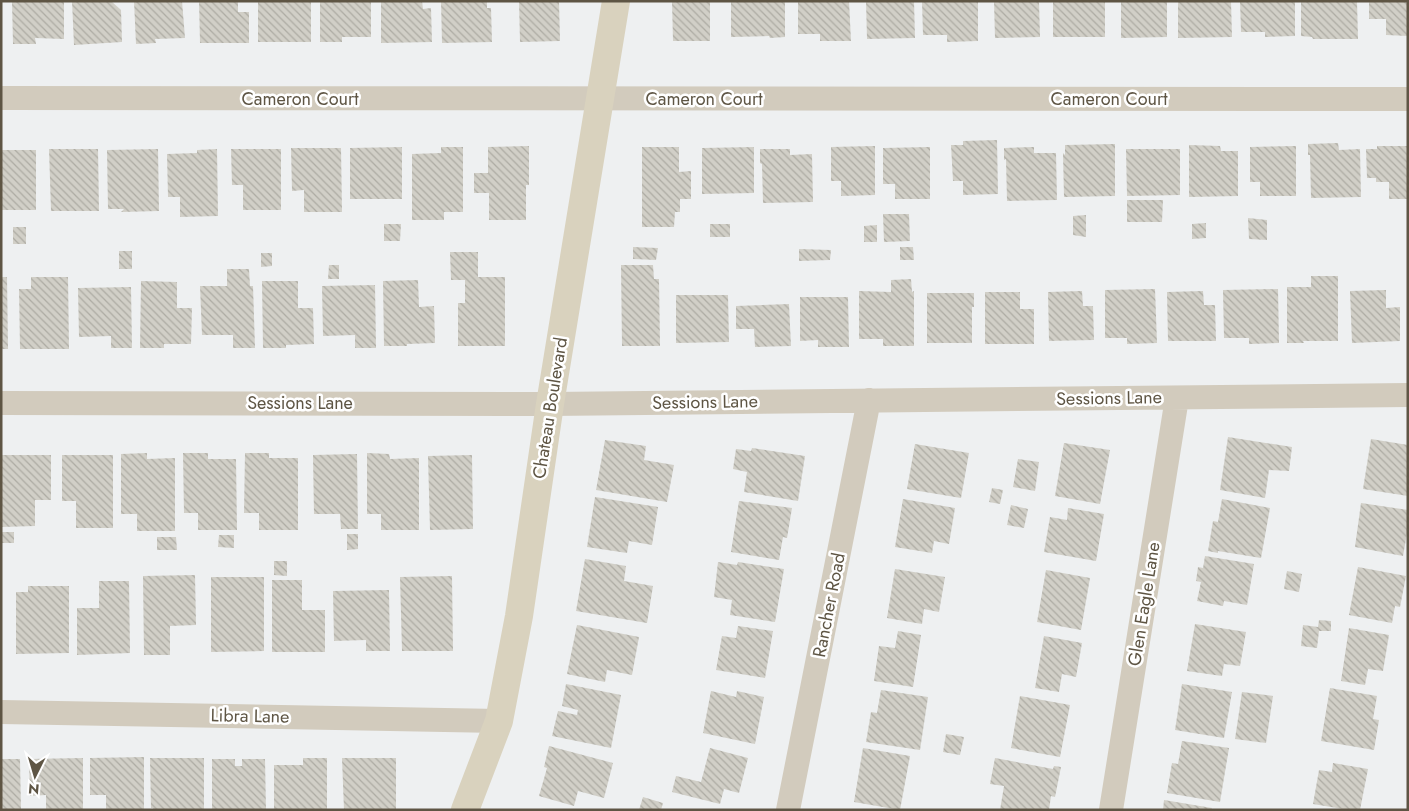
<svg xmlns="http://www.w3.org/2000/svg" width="1409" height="811" font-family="Jost,sans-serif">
  <defs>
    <pattern id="building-back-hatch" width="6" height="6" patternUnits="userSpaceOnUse" patternTransform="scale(1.25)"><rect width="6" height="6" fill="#d1cfc7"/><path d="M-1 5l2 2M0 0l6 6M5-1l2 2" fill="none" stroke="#adaba3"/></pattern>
  </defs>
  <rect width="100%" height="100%" fill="#eef0f1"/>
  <!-- building -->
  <path fill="url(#building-back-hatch)" d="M12,1h52v38l-29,-1 1,6h-23z
    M72,1h39l10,9 1,32 -48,3z
    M134,1h48l3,37 -30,1 1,4 -20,1z
    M199,1h39v11h11v31h-49z
    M258,1h53v41h-53z
    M320,1h51v36h-29v5h-22z
    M381,1h41l1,8 8,-1 1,34 -51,1z
    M441,1h46v7h4l1,34 -50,1z
    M519,1h40l1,40 -40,1z
    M672,1h38v40h-37z
    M731,1h54v36l-15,1 -1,-2 -38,1z
    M798,1h51l2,40h-31v-7h-22z
    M866,1h48l1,37 -48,1z
    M922,1h56v40l-31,1v-7h-24z
    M994,1h45l1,36 -45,1z
    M1053,1h52v36h-52z
    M1121,1h46v36l-46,1z
    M1178,1h53l1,36 -54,1z
    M1240,1h55v35l-30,1v-5h-24z
    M1301,1h56l1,38h-45l-1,-2 -11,-1z
    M1369,1h39v35l-22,-1v-16h-17z
    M997,140l1,54 -35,1v-14h-10l-2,-36h12v-4z
    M1338,143l1,7 21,-1 1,48 -50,1 -1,-43h-2v-11z
    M1115,144v52l-51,1 -1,-44 2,2v-10z
    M1189,145l31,1 1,5h17v45l-49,1z
    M529,146v39h-3v35h-37v-27h-15v-20h14v-26z
    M875,146v49l-34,1v-15h-10v-34z
    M1296,146v50h-36v-14h-10v-35z
    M1377,146h31v53h-19v-17h-13v-4h-9l-1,-29h11z
    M402,147v52h-52v-51z
    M441,147h22v65h-19v8h-32v-66l29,-1z
    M642,147h37v25l12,-1v28h-11v13h-5l-1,15h-32z
    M754,147v46l-52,1v-46z
    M930,147v52h-35v-15h-12v-36z
    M1034,147v6h22l1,47 -50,1 -1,-42 -2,1v-12z
    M291,148h50l1,64h-38v-22l-12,1z
    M49,149h49l1,62h-48z
    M158,149l1,62 -38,1 3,-3h-16l-1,-59z
    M217,149l1,67 -38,1v-20h-12l-1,-43 30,-1v-3z
    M231,149h50v61h-38v-25h-11z
    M760,149h30v6l22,-1 1,48 -50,1 -1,-39 -2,-1z
    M1126,149h54v46l-53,1z
    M1,150h35v60h-35z
    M1127,200h36l-1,22h-35z
    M883,214h26l1,27 -26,1z
    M1086,215v22l-13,-2v-19z
    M1248,218l19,2v20l-18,-1z
    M1206,223v15l-14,1v-15z
    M384,224h17l-1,17h-16z
    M710,224h20v13h-20z
    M877,225v17h-13v-16z
    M13,227h13v17h-13z
    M633,247l25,1 -2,12 -23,-1z
    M900,247h13l1,13h-14z
    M799,249l32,1 -1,10 -31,1z
    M119,251h13v18h-13z
    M450,252h28v25h27v69h-47v-43h7v-23h-14z
    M261,253h11v13l-11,1z
    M329,265h10v14h-11z
    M621,265h32l1,14h5l1,67h-38z
    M227,269h22l1,17h3l2,62h-22v-13h-31l-2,-49h27z
    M1311,276h27v65h-35l1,2h-17v-56h24z
    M1,277h6l1,72h-7z
    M31,277h37l1,72h-49l-1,-60h12z
    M911,279l1,13 2,-1v55h-31v-7h-24v-48l32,1v-12z
    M418,280l1,27 15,-1 1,37 -28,1v2h-23l-1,-65z
    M141,281l36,1v26h15l-1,36h-27v4h-24z
    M262,281h36v27h15l1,36 -28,1v3h-23z
    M375,285l1,63h-21v-13l-32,1 -1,-50z
    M131,287l1,61h-21v-12l-32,1 -1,-49z
    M1155,289l2,54 -30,1v-6h-22v-48z
    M1278,289l1,54 -30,1v-6h-25l-1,-48z
    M1386,290v18l14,-1v34l-48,2 -2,-52z
    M1082,291l1,15h10l1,34 -45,1 -1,-49z
    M1203,291l1,14h11l1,36h-48l-1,-49z
    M985,292h35v17h14v35h-49z
    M927,293h47v14h-2v36h-45z
    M676,295h52l1,47 -53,1z
    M800,297h48l1,50h-31v-7l-18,1z
    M789,304l2,42 -36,1 -1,-18h-18v-23z
    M1228,437l64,10 -3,24 -20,-1 -4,28 -45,-8z
    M1371,439l37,6v51l-45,-7z
    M605,440l41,6 -2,14 30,5 -7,37 -71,-12z
    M1064,443l46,7 -10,54 -45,-8z
    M915,444l54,9 -8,45 -54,-9z
    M752,448l53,8 -7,45 -54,-9 3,-20 -14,-3 3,-20 15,2z
    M147,453v6l28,-1v73h-38v-17h-16v-60z
    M183,453h25v6h28l1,71h-39v-17h-14z
    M245,453h24v5h29v72h-39v-17h-15z
    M367,453l22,1 1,5 29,-1v72h-38v-16h-14z
    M357,454l1,75h-17l-1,-15h-26l-1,-59z
    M1,455h50v45h-16v26l-33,1z
    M62,455h51v73h-37v-27h-14z
    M472,455l1,74 -43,1 -2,-74z
    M1018,459l21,3 -4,29 -22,-4z
    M992,488l11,2 -3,14 -11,-2z
    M595,497l63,10 -6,38 -23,-4 -2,12 -40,-6z
    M903,499l52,9 -6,36 -15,-3 -2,12 -37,-6z
    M1222,499l48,9 -9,50 -43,-7v2l-10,-2 5,-30 5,1z
    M739,501l53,7 -5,30 -4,-1 -4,23 -48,-8z
    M1361,503l47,7v18l-5,28 -48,-9z
    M1011,505l17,4 -4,19 -17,-3z
    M1068,508l36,6 -8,47 -52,-9 6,-35 17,3z
    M1,532h13v11h-13z
    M347,534h11v15l-11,1z
    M219,535h15v13l-16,-1z
    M157,537h19l1,13h-20z
    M1205,556l49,8 -7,41 -23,-4 -1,5 -26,-5 4,-19 -5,-1 2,-14 5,1z
    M585,559l41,7 -2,15 29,5 -6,37 -71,-12z
    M274,561h13v15l-13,-1z
    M718,562l19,3 1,-3 46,7 -9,53 -45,-7 2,-15 -18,-3z
    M1358,567l48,9 -6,31 -5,-1 -3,17 -43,-8z
    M895,569l50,8 -6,35 -15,-3 -2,15 -35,-6z
    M1046,570l44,8 -9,52 -44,-8z
    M1287,571l15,3 -3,18 -15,-3z
    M195,575l1,50 -26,1v29h-26l-1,-79z
    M452,576l1,75h-51l-2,-74z
    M211,577h53v74l-53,1z
    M272,580h30v30h23v42h-53z
    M99,581h30l1,72 -53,2v-47h22z
    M28,586h41v67l-53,1v-62h12z
    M389,590l1,61h-24v-11l-32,1 -1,-50z
    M1319,620l12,1v10h-12l-2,17 -16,-2 2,-21 15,2z
    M1195,624l51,8 -6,34 -16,-2 -2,12 -35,-5z
    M577,625l62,12 -7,38 -25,-5 -2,12 -38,-8z
    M738,626l35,5 -8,47 -49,-8 6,-34 14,2z
    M1349,628l40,7 -6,36 -15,-2 -3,16 -24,-4z
    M898,631l23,4 -8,52 -39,-6 5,-35 16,2z
    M1044,636l38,7 -6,34 -14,-3 -3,18 -24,-4z
    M566,684l55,11 -10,53 -59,-12 6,-25 19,4 1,-5 -16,-4z
    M1182,684l50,8 -8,46 -49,-8z
    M1330,688l47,8 -4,23 6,1 -5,30 -53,-9z
    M881,690l47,7 -8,53 -54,-8 5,-30 6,1z
    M711,691l25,6 1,-6 27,6 -9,47 -52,-11z
    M1242,692l31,4 -7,47 -31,-4z
    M1020,696l50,9 -10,52 -49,-9z
    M946,734l18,3 -4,18 -17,-3z
    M1182,741l47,7 -9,54 -53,-9 5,-30 6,1z
    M549,746l64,17 -9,35 -26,-7 -4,15 -35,-10 8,-28 -3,-1z
    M710,748l38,10 -9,35 -15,-4 -4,15 -48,-12 4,-16 25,6z
    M863,748l47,8 -10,54 -46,-8z
    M144,757v53h-38v-15h-16v-37z
    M83,758v52h-37v-15l-16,1 -1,-37z
    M150,758h54v52h-51v-2h-2z
    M303,758h24v52h-53v-45h29z
    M342,758h54v52h-52z
    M995,758l58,11 1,-3 7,1 -6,30 -4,-1 -2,14h-49l4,-24 -14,-2z
    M1,759h19l1,51h-20z
    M212,759h23v7h7v-7h23l1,51h-54z
    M1333,763l35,6 -8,41h-11l-36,-6 6,-34 13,2z
    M643,797l20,6 -2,7h-22z
    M1164,800l48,8 -1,2h-48z"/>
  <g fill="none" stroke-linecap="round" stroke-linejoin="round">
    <!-- street -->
    <path stroke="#d2cbbd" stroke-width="24" d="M1,98l1407,1
      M1,403l549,1 858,-9
      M1,712l498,9
      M788,810l81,-410
      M1111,810l66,-412"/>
    <!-- secondary -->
    <path stroke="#d9d2be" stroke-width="28" d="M465,810l34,-89 20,-105 31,-212 66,-403"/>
  </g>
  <g text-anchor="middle" stroke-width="5" stroke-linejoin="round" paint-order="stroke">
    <!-- street labels -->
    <g font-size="18" fill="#5e5544" stroke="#fff">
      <text x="300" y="105">Cameron Court</text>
      <text x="704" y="105">Cameron Court</text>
      <text x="1109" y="105">Cameron Court</text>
      <text transform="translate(1109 398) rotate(-1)" y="6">Sessions Lane</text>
      <text transform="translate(705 402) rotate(-1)" y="6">Sessions Lane</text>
      <text x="300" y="409">Sessions Lane</text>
      <text transform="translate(550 408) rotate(-81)" y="6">Chateau Boulevard</text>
      <text transform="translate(1144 604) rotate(-81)" y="6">Glen Eagle Lane</text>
      <text transform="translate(829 605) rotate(-79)" y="6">Rancher Road</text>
      <text transform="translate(250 716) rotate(1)" y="6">Libra Lane</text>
    </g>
  </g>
  <!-- border -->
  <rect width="1409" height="811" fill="none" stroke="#5e5544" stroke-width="5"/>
  <!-- north arrow -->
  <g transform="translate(35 776) rotate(185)" stroke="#ffffff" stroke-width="4" paint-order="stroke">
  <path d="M0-4L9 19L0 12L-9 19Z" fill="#5e5544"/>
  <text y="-8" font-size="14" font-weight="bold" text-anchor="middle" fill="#5e5544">N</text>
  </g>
</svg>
